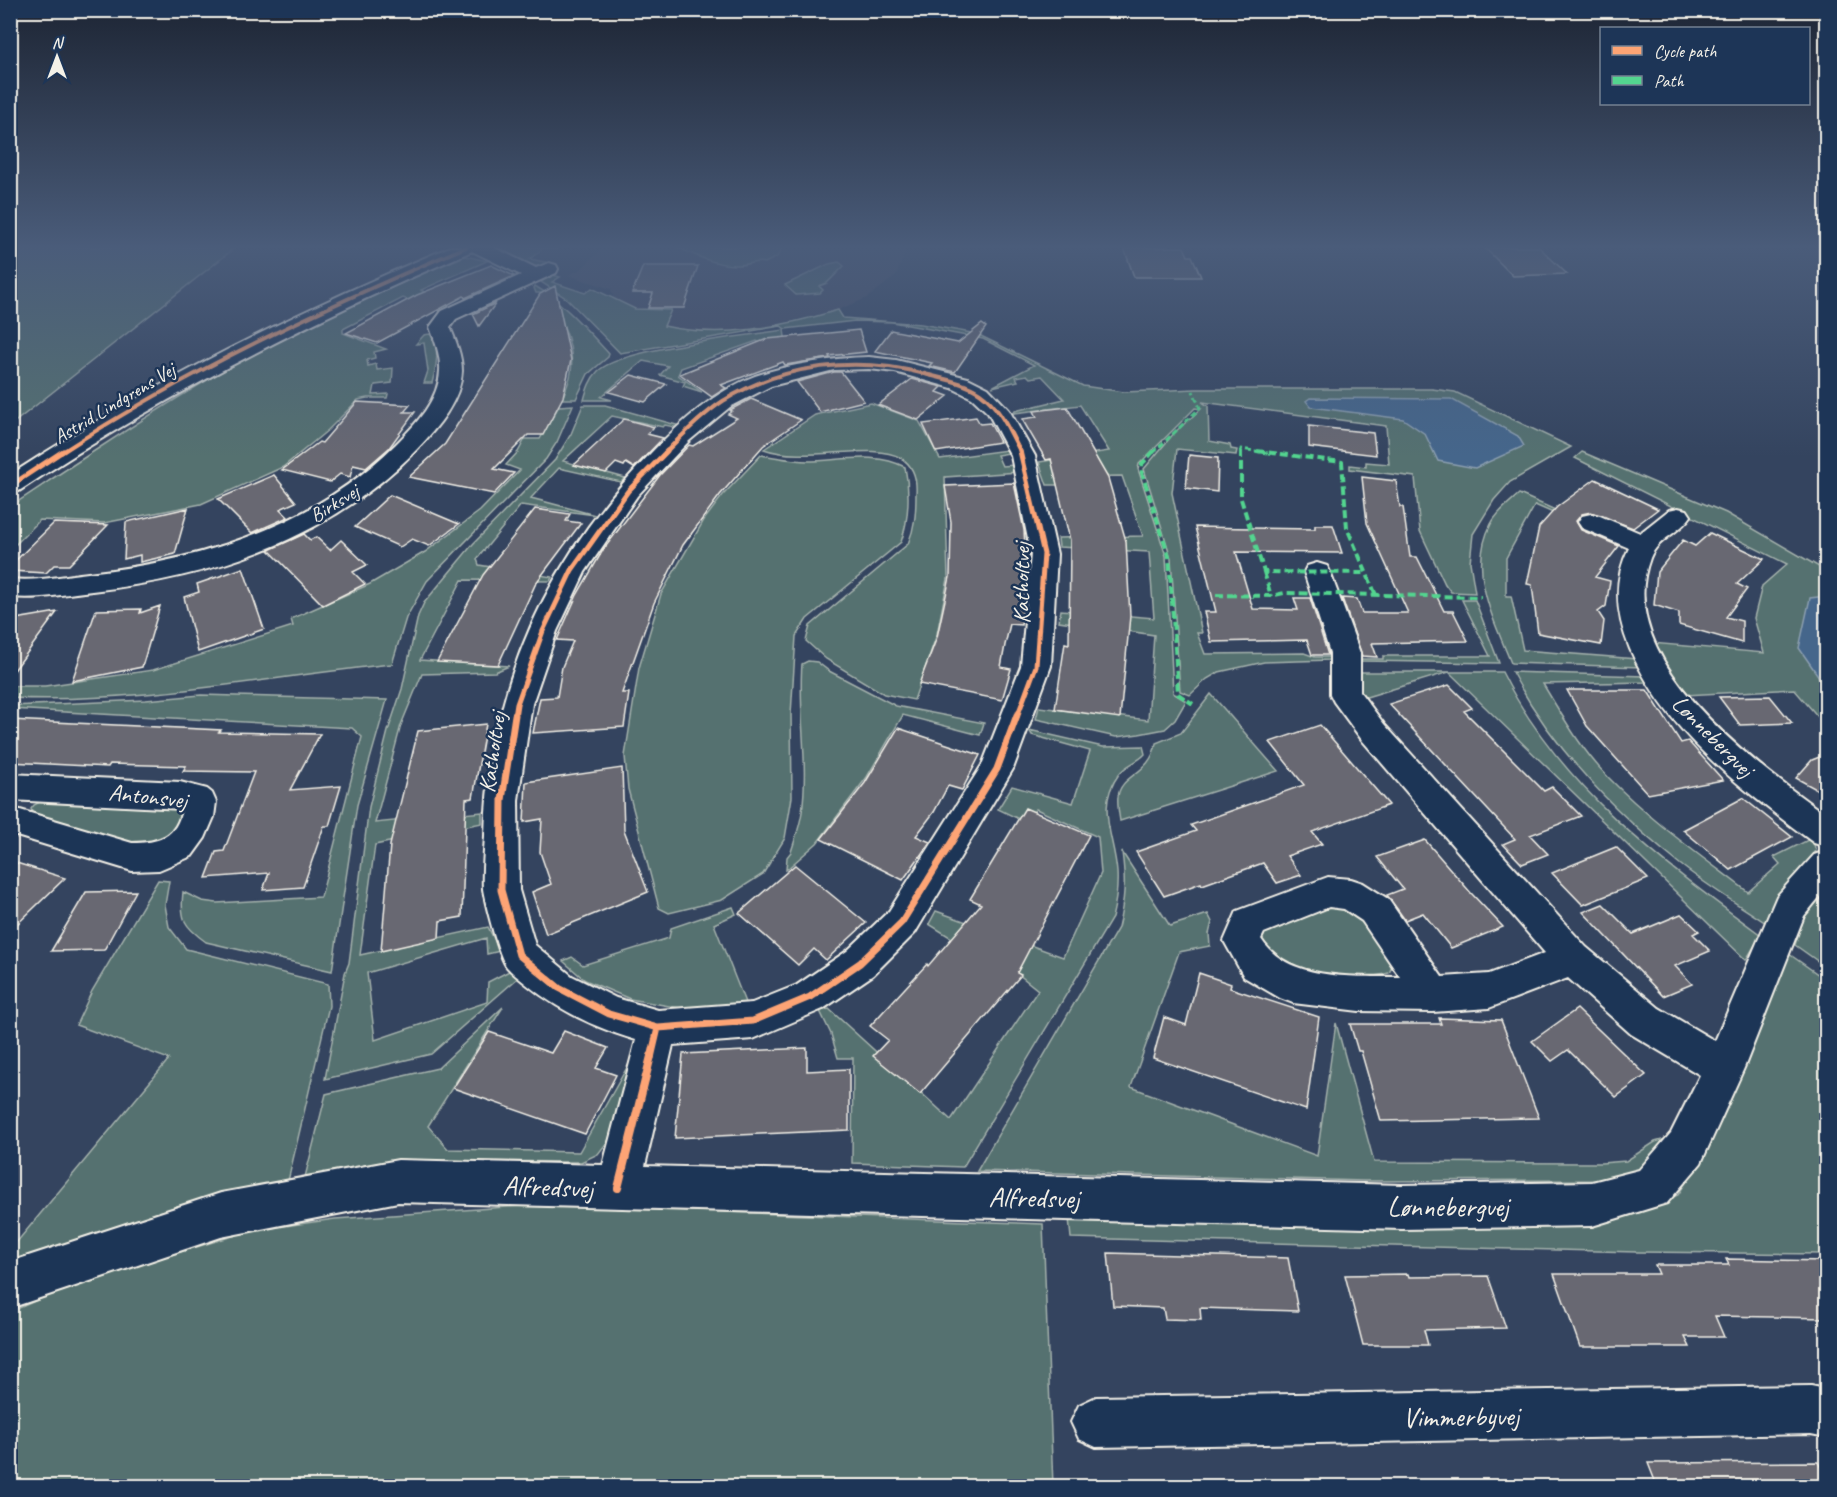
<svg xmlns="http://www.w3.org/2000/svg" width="1837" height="1497" font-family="Caveat,sans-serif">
  <rect width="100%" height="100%" fill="#34445f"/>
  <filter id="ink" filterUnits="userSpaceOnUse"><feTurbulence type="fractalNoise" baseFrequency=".0167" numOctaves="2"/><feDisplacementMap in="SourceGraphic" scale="12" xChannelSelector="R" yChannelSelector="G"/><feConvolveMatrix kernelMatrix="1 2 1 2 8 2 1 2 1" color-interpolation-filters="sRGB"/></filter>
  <g filter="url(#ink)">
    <!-- built -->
    <path fill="#444e65" d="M604,247h77l30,14 54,2 12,-6 5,-10h123v6l-9,23 -29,22 -29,12 -78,18 -48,4 -35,-3 -58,-12 -8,-28 -43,-14 13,-6z"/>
    <!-- green -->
    <path fill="#54716f" stroke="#a4b1ac" stroke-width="1.5" d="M10,247h226l-225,178z
      M503,247h56l-3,3 -13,-2 -13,11 20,4c-12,11 -34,-6 -47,-13z
      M677,247h105v1l-5,9 -12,6c-9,-3 -19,3 -29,2 -21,0 -40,-9 -59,-18z
      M465,256l22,5 -66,29 28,17 -9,4 -37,-13 -60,31v4l43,16 -12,3 1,6 -8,2 1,6 8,-2 1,6 16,-2 -1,15 -17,2 -2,10 15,-1 -1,4h-20l-9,2 -30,30 -45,37 -82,37 -97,19 -64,-3 -29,29v-43c62,-41 124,-83 188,-121 84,-50 175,-91 266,-129z
      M839,262l5,4 -17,17 -8,3 4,4 -3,3 -24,2 -11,-10 44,-21z
      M553,275l7,2 -8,5 33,11 7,-5 43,21 36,1 -7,16c57,13 118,1 174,-16l5,8 78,6 56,10 106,52 41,6 72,-3h236l23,3 116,55 -61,35 -16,18 -21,34 -3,28 5,31 -24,-1 -6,-8 -25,-53 -5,-54 -65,-8v-4l16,2v-5l23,2 -3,-38 -184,-24 6,4 1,35 21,4 1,4 6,1 -1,5 -59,-6 -5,44 30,140h-5l8,21 99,-1 11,4h16v3l-67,2 -45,10 -12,7 -17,16 -10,-4 -9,-133 -27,-89 31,-37 26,-23 -6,-1 -56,56 -1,5 28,87 7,137 13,8 -11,19 -10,9 -26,5 -23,3 -80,-18 3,-12 109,13 6,-85 -95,-14 2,-11 93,8 -5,-66 -90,-5 -1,-9 85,-2 -21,-60 -60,1 2,8h-17l-8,-23 70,-11 -29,-46 -66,8 1,-2 49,-12 -22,-23 -12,2 -3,-3 -11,2 2,4 -26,6 42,-22 -51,-26 -91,-17 -37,-1 -70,8 -4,-3 -161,27 -54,-55 -25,-16z
      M535,286c29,17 51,43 74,68l-1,3 -20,17 -12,25h-14c3,-8 8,-18 9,-27 4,-29 -10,-55 -26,-79h-9l-2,-5z
      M784,330l5,33 -32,-22 -76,27 -3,7 24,17 -19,-6 2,-4 -25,-7 8,-9 -25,-5 -42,36 11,3h-28c3,-11 6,-21 14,-29 24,-23 148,-35 186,-41z
      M430,334c11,13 6,34 2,49h-8l4,-12 -4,-28 -8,1 8,-9z
      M871,403l48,18 21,38 67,-9 2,3 -12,2 5,11 14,-1 3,7 -74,5 3,102 -11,55 -23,66 -30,-6 -58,-35 -20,-18 4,-15 98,-82c7,-17 8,-31 8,-50 1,-13 -2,-28 -15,-36 -29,-17 -96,6 -137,-9l51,-34z
      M573,405l-16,37 -11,17 -119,122 -21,37 -14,46c-126,13 -254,40 -381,34v-12h34l108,-16 140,-44 -2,-7 79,-35 55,-32 55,-41 40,-41 -14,-5 12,-13 7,-13h15l19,-33z
      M583,405h22l75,21 -1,2 -14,-3 -2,2 -51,-11 -49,45 62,17 -4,4 -62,-14 -28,30 64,17 -74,-10 -44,54 2,6 73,12 -2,4 -88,-1 -42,80 89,6 -14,6 -73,2 -21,51 -26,98 107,-11v11l-107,22 -15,110 128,-28 12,24 -13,3 -1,-16 -119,35 8,67 112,-38 1,-20 27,-14 5,8 -89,78 -106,25 20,-106 4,-10 20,-156 19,-76 14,-42 16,-73 6,-13 49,-59 82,-84 16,-26z
      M1582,452l144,61 100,58v155l-32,-37 -109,6 -19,-22 -14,-30 112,10 -10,-35 8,-32 25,-22 -212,-106z
      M761,455c15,2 31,6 47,6 32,0 67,-10 97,6 5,24 4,52 -4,75l-94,77 -11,17 -5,78 1,83 -7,41 -22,36 -41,26 -53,13 -10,-5 -31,-119 -3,-33 14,-88 22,-74 43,-74 19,-25z
      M1519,494l68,30 -2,3 -50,-22 -29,53v38h5l12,54 114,9 5,8 -131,-4c-17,-43 -44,-93 -20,-139 6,-12 19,-22 28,-30z
      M1462,600h13l24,63 -139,-2 -1,-2h24v-3h107z
      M808,661l9,1 12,9 67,35 88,17 -4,12 -77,-20 -36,62 -50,66 -31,27 1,-13 4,-5c4,-13 9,-26 11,-40 7,-49 -4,-99 0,-148z
      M1359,672h143c57,114 159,190 259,263l-15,25 -297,-288 -86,26 -7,-17z
      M1512,672l133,4 4,6 -106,2c20,33 39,67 66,94 42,43 92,78 139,114l32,-28 -6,-7 38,-19 4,13 -24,31 -26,41c-30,-20 -62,-39 -90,-62 -66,-53 -124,-114 -164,-189z
      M1211,694l67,77 -158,50c-1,-7 -3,-16 -2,-24 2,-23 33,-22 38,-54l25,-10z
      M201,695l186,5 -30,105 -25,166 -126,-29c-22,-16 -26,-22 -23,-50l19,9 15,2 104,-6 41,-160 -10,-9 -341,-19v-3l135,-6z
      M1029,730l74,17 40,-1 2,8c-8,9 -19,10 -26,20 -24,33 -5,61 -2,98 1,16 -1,30 -5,46l-149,249 -111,-4 1,-105h-15l-7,-24 -11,-23 9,-2 122,111 87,-130 -64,-51 -8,8 -37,-23 7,-13 127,46 38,-84 -3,-36 -62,-28 -11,13 -27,-13 14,-23 61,17 17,-52 -58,-16z
      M46,799l139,10 4,7 -26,28h-26l-104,-29 -2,-6 3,-4z
      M1122,852l48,74 38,-12 4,8 -3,12 1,12 -31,6 -48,135 186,69 19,-133 38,139 227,1 25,-2 29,-19 14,-4c-19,31 -32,36 -66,42l-238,1 -388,-10 141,-243c7,-29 8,-47 4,-76z
      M158,880l11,1 -4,24 4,22 17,22 142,35 1,22 -41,175 -277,83v-15l158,-190 -93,-34 16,-34z
      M1826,888v43l-5,10 5,3v23l-31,-22 10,-30z
      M1330,899l23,8 41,55 -5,11c-46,12 -81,0 -125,-13l-8,-31z
      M733,907l3,7 -22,10 32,81 -60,4 -56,-10 -45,-19 -22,-19 9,-4 11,8 86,-27 2,-10z
      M1789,954l37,26v274l-189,-2 -566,-14 -2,-20 528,5 36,-9 45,-19 28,-44z
      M503,1007l-75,119 20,23 131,3 55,-97 -12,68 -24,31 -17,8 -124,-1 -153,20 22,-87 112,-26z
      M536,1205l507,19 10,262h-1042l-1,-174 59,-26 180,-55 86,-12z"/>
    <!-- water -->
    <path fill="#45668b" stroke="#8b9eb0" stroke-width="1.5" d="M1310,398l141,1 67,37 6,10 -49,22 -37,-7 -13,-27 -22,-15 -92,-12 -5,-6z
      M1826,596v91l-27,-39 11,-50z"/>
    <!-- building -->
    <path fill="#686772" stroke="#f4f1e8" stroke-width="1.5" d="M1184,247l4,9h4l9,21h-67l-10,-29z
      M1484,247h55l28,27 -54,2z
      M491,265l23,11 -49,22 -1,-2 -87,47 -31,-10 71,-38z
      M643,266h55l-14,42h-36l5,-15h-21z
      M555,286l16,74 -8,37 -20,38h-15l-34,34 20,4 -20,21 -85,-17 36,-33 95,-150z
      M496,303l-17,23 -6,-12z
      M982,324l4,3 -31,45 -26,-6 3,-3 -57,-12 16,-21 67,13z
      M859,330l7,22 -37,4 1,2 -45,7 -2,-3 -62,23 5,3 -14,9 -32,-23 87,-35z
      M834,372h7l23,29 -44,11 -23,-30z
      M631,375l35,9 -21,18 -36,-10z
      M912,379l30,8 -5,5 11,4 -30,24 -40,-15z
      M751,399l50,21 -38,26 -43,49 -37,50 -29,58 -32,90h7l-5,34 -91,6 7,-35 17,-1 5,-30 11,-26 -16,-1 20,-45 26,-45 57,-75 29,-30 4,1 44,-28 -9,-4 4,-3 -2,-1z
      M357,402l53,3 -6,7h11l-26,36 -23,20 -13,-3 -3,12 -10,-3 -10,8 -48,-12 37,-28 3,1z
      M1067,407l41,71 18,63 4,75 -10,102 -65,-9 10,-66 4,1 1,-104 -19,-81 -5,1 -24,-41 15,-2 -3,-6z
      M976,417l4,7 10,-1 10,19 -64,10 -13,-28z
      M624,419l30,8 -7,7 16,4 -29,30 -8,-5 -2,3 -8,-3 -10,10 -32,-8z
      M1309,426l64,7 3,22 -67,-8z
      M1189,455l29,3 -1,34 -31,-4z
      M274,475l22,27 -16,7 8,8 -36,16 -34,-34z
      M1362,477l34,4 4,26h3l7,50h7l27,54h9l15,30 -96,2 5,14 -15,-1 -20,-58 15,1 5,14h46l-41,-90z
      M1595,479l63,30 -25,19 -42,-16 -9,2 -6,7 5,9 38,16 -24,31 15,4 -4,25 -8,6 6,9 -3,24 -63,-12 -6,-48 -5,-1 12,-57 18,-20z
      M1014,483l10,47 3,49 -6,46 -11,-1 -5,21 -4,22 10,2 -9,31 -83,-16 18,-47 13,-60 1,-55 -6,-36z
      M390,495l69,29 -30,22 -17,-7 -12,8 -45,-20z
      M188,508l-13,46 -35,8v-7l-16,4 2,-37z
      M535,509l35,5 -4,7 15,2 -45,60 -38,82 -61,-3 46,-87z
      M54,523l54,2 -39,40h-15l-8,8 -36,-2v-5z
      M1315,525h18l9,28 -106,-1 17,57 45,1 -4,-12h16l18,57h-16l-5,-15 -96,2 -7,-30h12l-21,-85 120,2z
      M1710,533l54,26 -27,25 10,5 -21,28 16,4v22l-63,-18v-12l-25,-8 3,-33 26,-32 12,6z
      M304,534l6,6 6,-3 14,13 11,-10 26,25 -14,7 12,12 -42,21 -54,-55z
      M243,568l21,61 -66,23 -14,-55 15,-5 -2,-8z
      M160,606l-18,61 -70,14 24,-71 45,-1 -1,4z
      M57,612l-47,64v-56z
      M1449,685l23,23 -8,3 80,80 8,-4 29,29 -51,19 18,19 -26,10 -19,-20 12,-5 -126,-135z
      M1567,690h80l34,53 7,-2 35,39 -75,14 -61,-68z
      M1770,696l22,27 -52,2 -21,-28z
      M10,720l211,10 -2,2 101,2 -30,56 51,-4 -12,40h-5l-21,61 -40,3 6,-17 -63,5 10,-26 8,-1 30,-79 -71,-1 3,-5 -76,-2 -2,3 -98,-5z
      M486,724l-13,74 -7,1 -4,118 -22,4 -1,17 -58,13 9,-106 28,-114z
      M1320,725l69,80 -77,27 10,12 -35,12 14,19 -24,8 -14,-20 -61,22 -1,-2 -37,13 -28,-44 60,-21 -5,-6 113,-40 -34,-43z
      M898,728l82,27 -18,35 -14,-4 -14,26 -18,24 14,6 -27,38 -82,-41 44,-56z
      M1827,754v41l-31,-17 16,-18z
      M622,768l2,62 24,62 -102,42 -14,-42 19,-8 -11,-32 2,-33 -18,3 2,-40z
      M1743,798l49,39 -61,33 -48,-40z
      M1025,808l64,27 -72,138 4,2 -101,119 -47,-38 15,-16 -18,-14 57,-62 1,2 53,-62 -11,-5z
      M1425,840l46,53 32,34 -52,21 -28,-35 -18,7 -18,-25 16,-6 -26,-32z
      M1616,847l32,32 -65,26 -31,-32z
      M10,861l55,17 -55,53z
      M795,865l71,58 -40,37 -12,-11 -16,16 -59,-52z
      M136,891l-32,59 -53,1 35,-59z
      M1603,904l30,30 48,-20 18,17 -6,3 17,17 -35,15 17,18 -29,12 -80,-84z
      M1199,973l32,11 -1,4 89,29 -13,93 -153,-52 11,-41 22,8z
      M1577,1009l69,66 -30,22 -48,-47 -16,11 -20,-20z
      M1439,1018l62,2 38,98 -158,3 -20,-70h-3l-8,-27h91z
      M564,1031l44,17 -12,20 20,7 -31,59 -132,-46 36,-56 62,21z
      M807,1048v23l42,-2v61l-174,8 8,-84z
      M1108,1253l180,5 10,53 -98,-3 1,12 -36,-1 -2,-11 -50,-2z
      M1726,1259l101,2v57l-112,-2 9,21h-39l5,10h-110l-26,-73h105l-4,-9h74z
      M1408,1274l1,3 79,-1 18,52 -82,2 4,15h-65l-18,-70z
      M1818,1462l9,18v6h-170l-9,-23z"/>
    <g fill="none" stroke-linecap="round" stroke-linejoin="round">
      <defs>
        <path id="street" d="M450,247h43l43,21 13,-5 7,2 2,4 -2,4 -100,46 -6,8c6,14 12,29 12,44 -1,29 -25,57 -44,77 -87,91 -204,129 -326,143 -27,3 -54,9 -82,6v-18c26,3 52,-3 78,-6 113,-12 226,-47 308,-129 20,-20 43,-44 44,-73 1,-15 -5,-30 -10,-44l12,-16 79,-36 -49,-24c-158,68 -310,145 -453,240l-9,2v-18c140,-91 287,-164 440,-228z
          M869,357l27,3 72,18 20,10 21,22 26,46 22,98 -6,112 -38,103 -98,164 -42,42 -50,34 -70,30 -80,6 -28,121 757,19 190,-3 47,-12 32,-37 29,-58 -69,-41 -63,-56 -79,30 -56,4 -74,-1 -66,-8 -13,-5 -36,-21 -20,-36 13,-30 91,-34 23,2 12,4 25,16 54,78 47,-3 56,-21 -183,-213 -28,-38 -4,-8v-41l-26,-81 3,-6 10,-3 10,3 3,6 30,81v39l24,32 202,223 73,61 56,33 62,-145 37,-41 12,-4v38l-22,27 -60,152 -43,95 -34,40 -75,23 -190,3 -1004,-27 -177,35 -211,71v-46l211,-69 177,-33 205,5 33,-125c-41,-12 -78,-30 -111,-57 -6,-5 -13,-10 -18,-16 -8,-9 -22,-65 -24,-78 -1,-17 1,-36 2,-53 3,-149 62,-277 166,-383 30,-31 64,-62 104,-77 35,-12 77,-18 114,-19zM869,369l26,3 57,16 20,10 16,15 23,43 20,98 -10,112 -39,99 -93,146 -42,40 -50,34 -45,18 -94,7 -42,-12 -44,-22 -37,-31 -16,-55 -1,-90 14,-96 25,-73 28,-59 52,-76 52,-55 41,-34 41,-21 63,-16zM1329,907l15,2 18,12 38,56c-46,-1 -111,5 -139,-38l3,-6z
          M1678,508l9,2 4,6c-11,17 -33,22 -41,42 -39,103 106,206 176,257v32l-12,-4c-72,-54 -147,-109 -184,-194 -14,-34 -18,-68 -1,-101l-47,-20 -4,-6 4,-6 9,-2 9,2 40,17 29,-23z
          M10,774l170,8 27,7 5,4 4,9 -2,15 -9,21 -13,18 -33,14 -27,1 -122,-37v-27l122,36c27,0 45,-6 50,-34l-172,-9z
          M1811,1386l15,3v48l-15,-3 -715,13 -17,-8 -8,-17 8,-17 17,-8z"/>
      </defs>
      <!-- street casing -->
      <use href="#street" stroke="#f4f1e8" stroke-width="4"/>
      <!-- street -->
      <use href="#street" fill="#1d3557" fill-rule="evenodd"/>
      <!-- quiet-far1 -->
      <path stroke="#53d58f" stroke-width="3" stroke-dasharray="6 3" stroke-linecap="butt" d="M1153,453l47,-45 -7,-17
        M1241,453v-4l27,4"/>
      <!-- quiet -->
      <path stroke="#53d58f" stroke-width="4" stroke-dasharray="8 4" stroke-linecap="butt" d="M1154,451l-12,13v9l27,83 9,138 15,10
        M1241,451v48l23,73 102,1
        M1257,451l85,11 5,66 29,67
        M1264,572l7,24
        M1216,595l55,1 13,-3 197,4"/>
      <defs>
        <path id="cycleway-far3" d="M61,453c127,-83 266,-147 405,-206
          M665,453c17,-18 37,-38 58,-52 60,-37 134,-45 202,-27 18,5 39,8 55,19 20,14 30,39 41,60"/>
        <path id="cycleway-far2" d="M10,486l53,-35
          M515,717l2,-13 26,-73 29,-61 56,-79 39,-40
          M1017,717l19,-51 8,-112 -24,-103"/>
        <path id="cycleway-far1" d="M515,715l-13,85 -1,90 18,65 40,33 50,26 49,14
          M658,1028l95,-7 57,-24 50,-34 42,-41 95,-153 20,-54
          M651,1058l7,-30"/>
        <path id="cycleway" d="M618,1188l33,-132"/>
      </defs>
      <!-- cycleway-far3 casing -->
      <use href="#cycleway-far3" stroke="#1d3557" stroke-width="6"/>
      <!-- cycleway-far2 casing -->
      <use href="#cycleway-far2" stroke="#1d3557" stroke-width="8"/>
      <!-- cycleway-far1 casing -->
      <use href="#cycleway-far1" stroke="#1d3557" stroke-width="10"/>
      <!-- cycleway casing -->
      <use href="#cycleway" stroke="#1d3557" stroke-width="12"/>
      <!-- cycleway-far3 -->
      <use href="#cycleway-far3" stroke="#fda474" stroke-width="4"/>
      <!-- cycleway-far2 -->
      <use href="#cycleway-far2" stroke="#fda474" stroke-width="5"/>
      <!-- cycleway-far1 -->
      <use href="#cycleway-far1" stroke="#fda474" stroke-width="7"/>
      <!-- cycleway -->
      <use href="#cycleway" stroke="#fda474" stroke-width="8"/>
    </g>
  </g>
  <!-- sky -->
  <linearGradient id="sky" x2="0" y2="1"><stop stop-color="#1d2534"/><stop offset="0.54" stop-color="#4a5c7a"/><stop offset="1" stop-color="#4a5c7a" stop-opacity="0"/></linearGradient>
  <rect width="1837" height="457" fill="url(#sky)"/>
  <g text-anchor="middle" stroke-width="5" stroke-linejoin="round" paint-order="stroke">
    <!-- far-street labels -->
    <g font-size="20" fill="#f4f1e8" stroke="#1d3557">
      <text transform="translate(114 403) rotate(-31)" y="7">Astrid Lindgrens Vej</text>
      <text transform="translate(334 503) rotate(-32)" y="7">Birksvej</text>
    </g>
    <!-- street labels -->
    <g font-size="24" fill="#f4f1e8" stroke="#1d3557">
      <text transform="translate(1021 583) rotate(-90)" y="8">Katholtvej</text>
      <text transform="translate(1713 736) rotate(45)" y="8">Lønnebergvej</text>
      <text transform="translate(492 752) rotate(-82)" y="8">Katholtvej</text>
      <text transform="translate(148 796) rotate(6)" y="8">Antonsvej</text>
    </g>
    <!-- near-street labels -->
    <g font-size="28" fill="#f4f1e8" stroke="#1d3557">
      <text transform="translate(548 1186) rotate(2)" y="10">Alfredsvej</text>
      <text transform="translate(1034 1197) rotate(1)" y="10">Alfredsvej</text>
      <text x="1448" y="1216">Lønnebergvej</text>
      <text transform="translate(1461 1416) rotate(-1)" y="10">Vimmerbyvej</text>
    </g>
  </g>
  <!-- margin -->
  <rect width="1837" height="1497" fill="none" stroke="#1d3557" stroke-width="36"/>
  <rect x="18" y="18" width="1801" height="1461" fill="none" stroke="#f4f1e8" stroke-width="2" filter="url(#ink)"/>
  <!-- legend -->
  <rect x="1600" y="27" width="210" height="78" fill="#1d3557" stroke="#738091" stroke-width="1.5"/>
  <rect x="1612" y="46" width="30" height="9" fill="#fda474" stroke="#738091" stroke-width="1.5"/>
  <text x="1654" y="57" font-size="18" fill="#f4f1e8">Cycle path</text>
  <rect x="1612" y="76" width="30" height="9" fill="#53d58f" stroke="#738091" stroke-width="1.5"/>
  <text x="1654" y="87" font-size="18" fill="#f4f1e8">Path</text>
  <!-- north arrow -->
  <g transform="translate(57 57)" stroke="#1d3557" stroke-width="4.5" paint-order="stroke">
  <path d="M0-4.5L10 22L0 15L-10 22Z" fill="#f4f1e8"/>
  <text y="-9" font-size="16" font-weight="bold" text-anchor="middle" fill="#f4f1e8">N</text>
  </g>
</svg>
